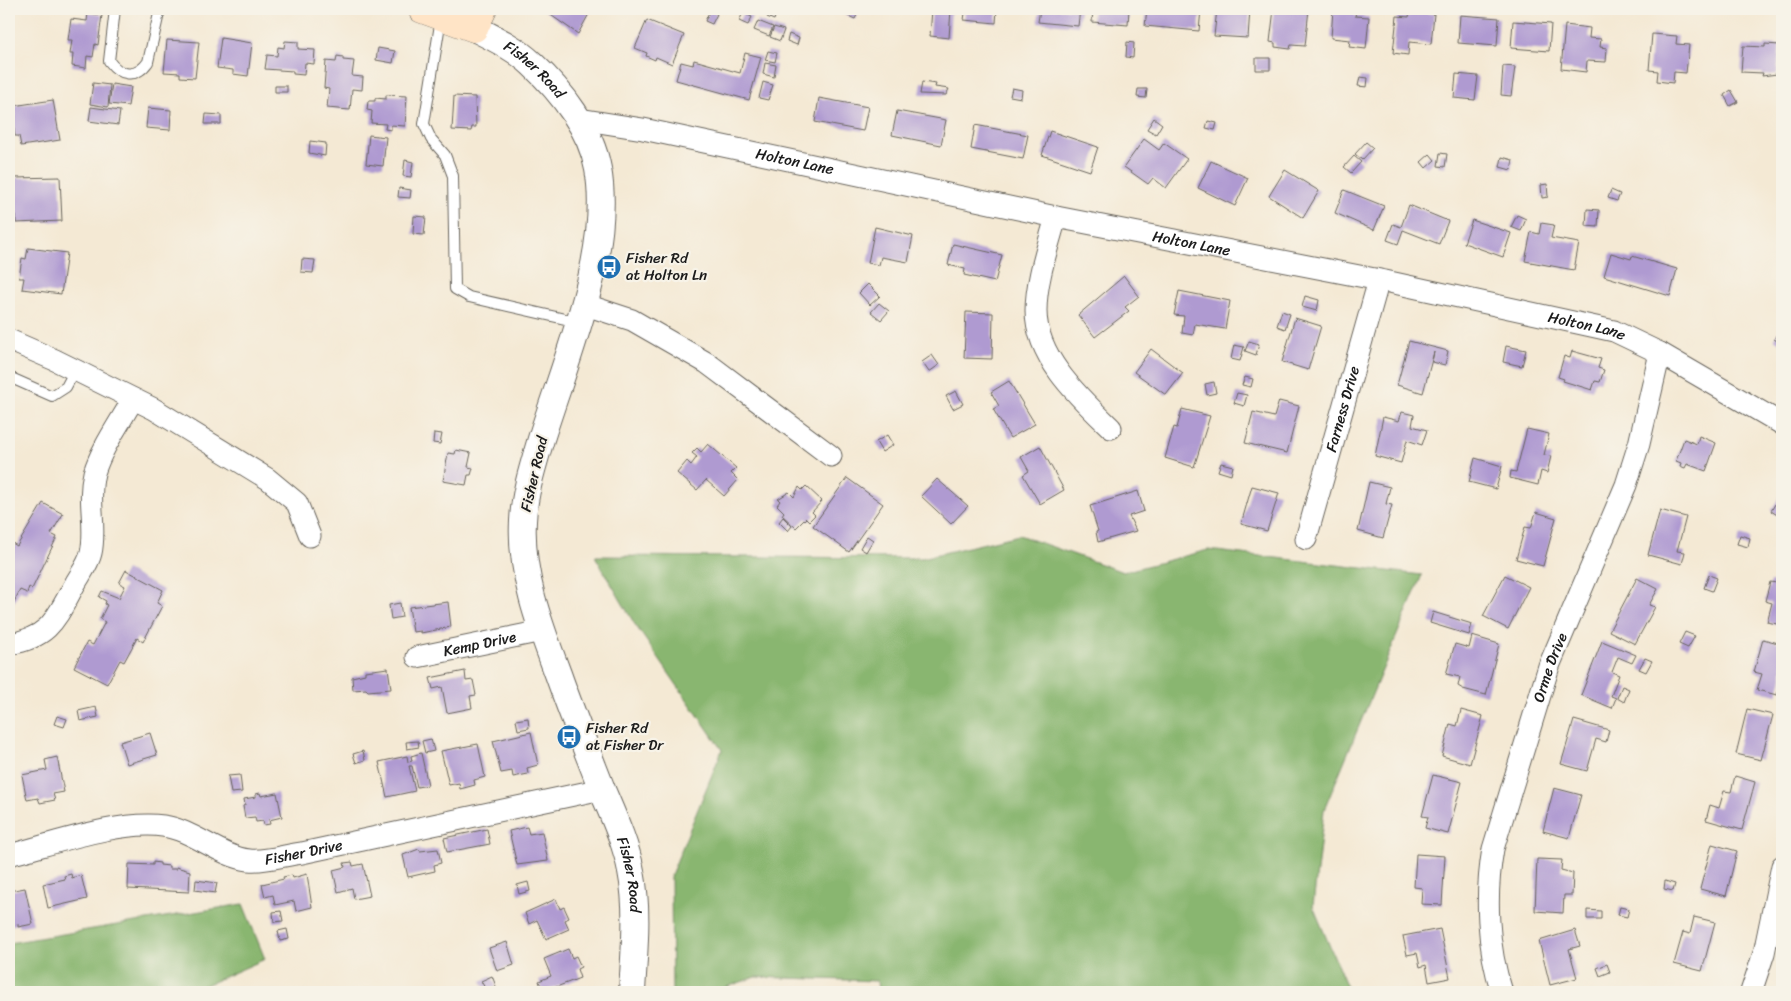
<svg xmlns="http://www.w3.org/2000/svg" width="1791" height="1001" font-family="Sriracha,sans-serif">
  <rect width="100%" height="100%" fill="#f7f3e8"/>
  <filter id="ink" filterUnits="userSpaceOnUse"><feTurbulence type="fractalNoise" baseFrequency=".02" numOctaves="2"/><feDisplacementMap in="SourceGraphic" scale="10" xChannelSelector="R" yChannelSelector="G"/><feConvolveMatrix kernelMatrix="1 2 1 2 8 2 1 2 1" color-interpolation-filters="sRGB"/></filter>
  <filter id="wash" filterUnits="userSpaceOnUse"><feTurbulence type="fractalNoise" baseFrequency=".0096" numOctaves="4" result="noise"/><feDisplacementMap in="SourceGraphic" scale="20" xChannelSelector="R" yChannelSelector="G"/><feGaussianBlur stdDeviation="1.12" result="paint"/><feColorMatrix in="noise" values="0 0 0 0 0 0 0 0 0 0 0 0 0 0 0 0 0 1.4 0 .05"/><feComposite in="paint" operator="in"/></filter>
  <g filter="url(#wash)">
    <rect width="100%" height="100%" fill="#f4e9d4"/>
    <!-- forest -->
    <path fill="#89b66f" stroke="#526946" d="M1019,535l104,37 85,-22 214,25 -98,235 -11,96 36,86h-471l-1,-11 -122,-4 -42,15h-41l-1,-117 51,-125 -88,-127 -39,-67 327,2z
      M243,904l22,55 -75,33h-181v-49z"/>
    <g id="blocks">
      <!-- building -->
      <path fill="#af9ad1" d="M542,9h44l4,3 -12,22z
        M771,9h7l-4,11 -7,-3z
        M836,9h24l-5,10 -20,-9z
        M932,9h19l-2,29 -19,-2z
        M957,9h40l-1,14 -32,-3 1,-7 -8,-1z
        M1040,9h40l-2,17 -40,-4z
        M1093,9h36l-1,16 -36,-3z
        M1147,9h54l-2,22 -54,-5z
        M1217,9h33l-2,29 -34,-2z
        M1274,9h35l-4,37 -14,-1 -1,4 -15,-2v-4l-5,-1z
        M1333,9l23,2 -1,5 14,1 -3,32 -17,-2 1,-7 -19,-2z
        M710,10l7,4 -5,10 -7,-3z
        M1410,11l24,3 -3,30 -22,-2 -1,13 -15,-2 4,-37 12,1z
        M88,13l14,2 -4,30 -3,-1 -2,13 -6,-1 -1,12 -14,-2 1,-12h-3l2,-14h-4l3,-21 16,2z
        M743,13l9,4 -4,8 -9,-4z
        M1460,15l39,3 -2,28 -39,-3z
        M647,20l37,15 -12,29 -16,-7 -1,3 -9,-4 1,-3 -12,-5z
        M758,21l15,6 -4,9 -15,-6z
        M1513,21l38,3 -2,27 -38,-3z
        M1565,25l25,3 -1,10 12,1 -1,8 7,1 -1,14 -19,-1 -1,11 -25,-3z
        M774,27l10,3 -4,11 -10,-4z
        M789,34l10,4 -2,7 -10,-4z
        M1652,34l25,2 -1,8 13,1 -3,28 -12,-1 -1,11 -16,-2 1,-10 -9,-1z
        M221,38l31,5 -4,33 -15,-2v-4l-16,-2z
        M167,40l32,2 -4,36 -15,-1v-4l-16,-1z
        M285,41l13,1v7l17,1 -1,14 -9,-1 -1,12 -11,-1v-3l-28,-2 2,-14 10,1 1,-9 6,1z
        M1127,42l7,1 -1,15 -7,-1z
        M1765,44l15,1 -3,29 -15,2 1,-3 -22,-1 2,-26 22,1z
        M378,48l17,3 -2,12 -17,-3z
        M768,51l9,2 -2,9 -10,-2z
        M745,53l16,4 -12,43 -73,-20 5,-18 12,3 1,-5 46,13z
        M337,56l6,1v3l11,1 -2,15 11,1 -1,13 -10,-1 -2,21 -23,-2 2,-19 -5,-1 2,-27 10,1z
        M1256,58h14v12h-14z
        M765,63l11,2 -2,12 -11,-3z
        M1503,66l12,1 -4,29 -10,-1z
        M1456,74l22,2 -3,24 -21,-2z
        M1360,77l8,1 -1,9 -9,-1z
        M763,82l10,3 -5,15 -9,-2z
        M922,82l14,2 -1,3 14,2 -3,6 -26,-1z
        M93,83l17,2 -2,22 -18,-3z
        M112,84l19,3 -3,19 -19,-2z
        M275,86h12v6h-12z
        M1012,88l10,2 -1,8 -11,-2z
        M1138,89h9l-1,9 -9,-1z
        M1731,90l7,12 -8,4 -6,-11z
        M386,95l21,1 -2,30 -14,-1v5l-6,-1 1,-5 -15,-1 1,-12 -5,-1 1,-9h7v-3l11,1z
        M454,96l21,1 1,30h-4l-1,4 -19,-1z
        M819,98l49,9 -5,24 -48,-9z
        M53,100l7,40 -39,6 -2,-10h-4l-3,-20 3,-1 -2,-9z
        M91,107l29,4 -2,14 -29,-4z
        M148,108l23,2 -1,20 -24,-2z
        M897,111l49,9 -5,25 -49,-10z
        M206,114l15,1v9h-16z
        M1154,118l8,6 -6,10 -9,-5z
        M1208,121l9,2 -2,7 -9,-2z
        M975,125l53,10 -5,24 -52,-10z
        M1050,131l48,16 -8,24 -48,-16z
        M369,135l17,2 -3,29 -17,-2z
        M1144,139l15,11 5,-7 23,16 -21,29 -13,-10 -5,6 -24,-17z
        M310,141l16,2 -1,13 -16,-3z
        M1366,142l7,6 -11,12 -7,-6z
        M1440,153l7,1 -2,13 -7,-1z
        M1430,154l5,6 -9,8 -5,-6z
        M1354,156l7,6 -10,11 -7,-6z
        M1502,157l11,3 -2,10 -11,-3z
        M405,160l8,2 -2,15 -8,-1z
        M1211,161l37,17 -13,28 -37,-18z
        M1285,170l34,21 -16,27 -34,-22z
        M60,177l2,44 -46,2 -2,-45z
        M1547,184l1,13 -6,1 -1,-13z
        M399,188l12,2 -1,8 -12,-1z
        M1344,190l40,16 -10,24 -39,-17z
        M1611,190l9,4 -3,7 -9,-3z
        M1409,205l39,16 -9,23 -36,-14 -5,14 -11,-4 6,-16 8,3z
        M1587,209l12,1 -1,17 -12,-1z
        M1517,215l9,4 -5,12 -10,-4z
        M414,216l12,1 -2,18 -11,-1z
        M1472,220l39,13 -8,24 -39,-14z
        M1541,223l13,2 -3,13 28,5 -5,27 -49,-9 6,-29 8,2z
        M875,227l38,9 -5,26 -27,-5 -2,8 -11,-2z
        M953,244l49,11 -7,27 -31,-7 1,-6 -17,-4z
        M28,248l39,5 -6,41 -39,-5 2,-11h-5l3,-20 4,1z
        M1611,253l20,6 1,-3 45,13 -7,27 -66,-20z
        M302,259l13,1 -2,13 -12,-1z
        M1124,276l15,20 -14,11 4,4 -34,26 -17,-22z
        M868,284l12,12 -10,9 -11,-12z
        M1179,291l51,10 -5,28 -30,-5 -2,11 -11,-2 2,-17 -10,-1z
        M1305,296l14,4 -2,11 -15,-4z
        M879,303l10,8 -8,9 -10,-8z
        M1282,311l8,3 -5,15 -8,-3z
        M966,312l27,1 -1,46 -28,-1z
        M1295,318l26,8 -13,44 -26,-8z
        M1782,326v18l-8,-5z
        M1249,341l10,3 -3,11 -11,-4z
        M1409,341l39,10 -3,14 -13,-3 2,-10 -11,41 -26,-8z
        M1234,345l10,2 -4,14 -9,-2z
        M1506,346l20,4 -4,16 -19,-4z
        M1151,349l32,24 -17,22 -32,-23z
        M1572,351l29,8 -3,9 6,2 -4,12 -5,-1 -3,9 -29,-9 1,-2 -6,-2 6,-21 6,2z
        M932,355l7,10 -10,7 -7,-10z
        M1245,377l8,2 -2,8 -9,-2z
        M1009,381l26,43 -25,14 -17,-29 6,-3 -8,-14z
        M1214,382l2,11 -9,2 -2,-11z
        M956,391l7,13 -10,5 -7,-13z
        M1237,393l10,2 -3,11 -10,-3z
        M1279,401l20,5 -12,47 -42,-10 8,-31 21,5z
        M1182,409l28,7 -16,51 -29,-9 9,-31 3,1z
        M1402,412l12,3 -2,11 15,4 -5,15 -15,-5 -6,23 -26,-7 8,-39 16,4z
        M1527,429l22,5 -5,21 7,1 -4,17 -6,-2 -3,14 -28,-7 1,-7 5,1z
        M434,433l8,1 -2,10 -7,-1z
        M887,435l6,10 -11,7 -6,-10z
        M1699,436l17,7 -10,28 -19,-7 -2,4 -5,-2 1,-3 -5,-2 8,-22 13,5z
        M708,444l28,24 -5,5 7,7 -14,16 -18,-16 -9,10 -20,-17 10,-12 4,4 6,-8 -5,-4 5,-5 4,4z
        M1040,446l24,44 -24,14 -17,-29 6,-4 -8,-14z
        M456,450l15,3 -3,14 5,1 -2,7h-3l-2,10 -23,-4 5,-28 7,1z
        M1475,458l27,8 -6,23 -27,-7z
        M1221,463l12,3 -2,9 -13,-4z
        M847,478l36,26 -34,48 -36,-26z
        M937,479l31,27 -17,18 -30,-28z
        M1369,482l21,5 -4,17 6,1 -9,33 -25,-7z
        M806,486l16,15 -10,11 3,3 -6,6 -3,-3 -10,10 -14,-13 2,-3 -7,-7 3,-4 -2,-2 11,-7 5,5 5,-10 3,3z
        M1252,486l27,7 -12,38 -26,-7z
        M1138,491l6,20 -15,5 7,15 -38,11 -2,-10 2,-1 -8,-25z
        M1782,492v26l-11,-7z
        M43,503l20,11 -12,20 6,3 -25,52 -3,-2 -2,6 -7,-3 -9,18 -2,-1v-66l8,5z
        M1660,510l26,7 -9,34 8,1 -3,12 -34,-9z
        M1536,512l20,6 -13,48 -27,-7 9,-32 6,1z
        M783,517l9,9 -4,5 -9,-9z
        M1740,535l10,3 -2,9 -11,-3z
        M867,536l6,4 -7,12 -6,-4z
        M126,570l37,20 -6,13 5,3 -19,36 -6,-4 -13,24 -4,-2 -13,24 -33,-17 13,-25 6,3 12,-23 -5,-3 7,-14 -2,-1 1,-3 -7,-4 3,-6 17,7 6,-12 -6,-3z
        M1782,571v54l-15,-3 5,-19 -7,-2 5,-19 7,1 2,-1z
        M1505,575l24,12 -21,42 -25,-13z
        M1709,575l8,3 -5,13 -8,-3z
        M1637,578l21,11 -9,16 6,2 -20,37 -26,-13z
        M448,602l3,25 -30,6v-2l-8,1 -4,-25z
        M400,603l2,14 -11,2 -2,-14z
        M1433,612l39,12 -3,11 -39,-12z
        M1685,632l10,4 -7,12 -9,-4z
        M1472,636l27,8 -13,51 -23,-6 -5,-3 2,-9 -14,-3 9,-30 14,4z
        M1763,639l19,5v34l-5,17 -20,-5 5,-16 -8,-2z
        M1602,641l34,14 -4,8 -14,-6 -6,15 7,3 -8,21 5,2 -4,10 -31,-13z
        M1645,658l7,3 -6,11 -7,-3z
        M388,668l3,21 -23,2 -2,-2 -13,1 -1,-13 13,-3v-3z
        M465,671l1,10 7,-1 3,15 -6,1 2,12 -25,5 -5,-26 -9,2 -3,-11z
        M1622,686l7,3 -5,13 -7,-4z
        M96,707l2,10 -18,4 -2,-10z
        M1747,709l26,6 -12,45 -25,-6z
        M1461,710l22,6 -13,48 -28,-8 8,-32 7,2z
        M57,716l10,3 -3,8 -10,-3z
        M528,718l1,10 -11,2 -2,-10z
        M1574,720l35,10 -3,12 -10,-3 -9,32 -26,-7z
        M531,732l7,33 -11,3 1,6 -15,3 -1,-6 -11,2 -8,-32z
        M150,733l7,22 -30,9 -7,-22z
        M431,739l3,12 -9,2 -3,-12z
        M418,741l1,6 -12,2 -1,-7z
        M478,744l7,33 -11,3 1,5 -15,4 -1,-6 -10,2 -8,-34z
        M363,751l2,9 -9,3 -3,-9z
        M421,753l7,32 -11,2 -5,-21h-3l6,25 -28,6 -8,-35 28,-6 1,6 4,-1 -1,-5z
        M57,757l7,35 -11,2 2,6 -15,3 -2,-5 -11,2 -5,-25 25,-5 -2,-10z
        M240,775l2,17 -11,1 -3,-17z
        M1433,775l29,7 -14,52 -23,-6 3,-11 -6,-1z
        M1735,776l20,6 -13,48 -36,-10 4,-15 9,3 5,-17 7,1z
        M1554,788l27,7 -12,43 -26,-7z
        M260,793l1,3 16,-3 5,24 -13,3 1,4 -6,1 -1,-4 -7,1 -1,-5 -10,1 -2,-12 2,-1 -1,-6 12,-2v-3z
        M527,827l2,7 13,-2 6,29 -31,4 -8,-34z
        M487,829l3,15 -43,8 -3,-14z
        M1712,844l25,7 -11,45 -26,-7z
        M419,849l1,2 18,-2 3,14 -7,2 1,6 -27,6 -5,-22z
        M1416,854l29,2 -3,49 -21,-1 1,-16 -8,-1z
        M1537,859l25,1 -1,10 12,3 -1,22h-8l-1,18 -28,-2z
        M153,862l7,1v2l9,1v3h7v-2l14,4 -1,21 -61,-3 1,-25 24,1z
        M352,862l1,4 10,-2 7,32 -16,3 -2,-11 -14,4 -5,-22 12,-3 -1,-4z
        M71,874l1,4 9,-3 6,24 -39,9 -5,-24 22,-5 -1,-3z
        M307,874l5,33 -16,4 -2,-10 -19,4 -2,-10 -8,2 -3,-13 22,-5 -1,-2 9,-2 1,3z
        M196,880l21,3 -2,10 -20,-3z
        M1665,881l10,3 -2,7 -9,-2z
        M528,882l2,9 -11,3 -2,-9z
        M25,888l8,36 -15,3v-3l-9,2v-35z
        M556,899l4,10 4,-2 5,11 -4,2 4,9 -23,10 -9,-19 -8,4 -4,-11z
        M1620,907l9,2 -2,8 -9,-2z
        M1587,910l14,1v8h-14z
        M281,911l2,10 -9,1 -1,-10z
        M1694,917l21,5 -13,49 -28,-7 9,-32 7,2z
        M287,929l2,10 -9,2 -2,-10z
        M1440,929l10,49 -21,4 -3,-17 -6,2 -3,-14 -10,2 -4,-19z
        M1575,930l5,16 -11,3 8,29 -27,7 -11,-44z
        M507,942l7,23 -17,6 -8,-23z
        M568,949l4,9 4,-2 5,11 -4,2 3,9 -37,14 -4,-11 12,-5 -7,-17z
        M1607,964l3,8 -10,4 -3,-8z
        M492,976l4,10 -10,4 -5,-9z"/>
    </g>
  </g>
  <g filter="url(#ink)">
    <use href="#blocks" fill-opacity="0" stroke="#68645c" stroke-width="1"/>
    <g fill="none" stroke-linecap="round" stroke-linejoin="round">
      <defs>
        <path id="service" d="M115,9l-6,52c11,15 27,18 39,1l12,-53
          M441,18l-17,106 7,15 14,16 8,21 2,113 14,8 109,25
          M9,377l43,19 14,-9 9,-17"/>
        <g id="minor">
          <path id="s1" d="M579,119l64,10 413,88 329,64 229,50 46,22 122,71"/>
          <path d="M1056,217c-8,30 -20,63 -20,94 0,47 44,87 75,117"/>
          <path d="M583,304l49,16 75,43 124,93"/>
          <path d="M9,340l46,20 99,49 114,70 29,24 13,33"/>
          <path id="s2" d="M1306,539l73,-259"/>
          <path d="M9,644c42,-7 47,-26 66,-60 5,-9 14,-21 16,-31 6,-26 -4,-53 3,-80 8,-26 26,-50 39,-74"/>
          <path id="s3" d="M417,657l125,-26"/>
          <path id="s4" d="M9,855c44,-11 110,-35 154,-29 30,4 56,30 86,34 16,2 36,-5 53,-7l300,-64"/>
          <path id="s5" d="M1502,992c-15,-45 -17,-97 -9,-143l56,-183 77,-181 13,-41 21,-91"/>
          <path d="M1751,992l13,-39 18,-87"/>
        </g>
        <g id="tertiary">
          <path id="s6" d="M474,28c20,10 41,20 58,36 29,27 59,65 66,105 15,82 -33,192 -57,270 -8,27 -17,55 -18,82 -3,53 17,105 35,153 14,40 30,79 45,118 11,26 23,52 28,79 8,40 3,82 1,121"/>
        </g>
        <path id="secondary" d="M422,9l52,19 9,-19"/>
      </defs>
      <!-- service casing -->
      <use href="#service" stroke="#68645c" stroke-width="12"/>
      <!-- minor casing -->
      <use href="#minor" stroke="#68645c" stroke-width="23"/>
      <!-- tertiary casing -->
      <use href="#tertiary" stroke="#68645c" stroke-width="28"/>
      <!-- secondary casing -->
      <use href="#secondary" stroke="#68645c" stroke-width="29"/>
      <!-- service -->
      <use href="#service" stroke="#fff" stroke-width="10"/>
      <!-- minor -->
      <use href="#minor" stroke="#fff" stroke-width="21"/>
      <!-- tertiary -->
      <use href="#tertiary" stroke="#fff" stroke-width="26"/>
      <!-- secondary -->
      <use href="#secondary" stroke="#ffe4c6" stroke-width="28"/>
    </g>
  </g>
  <!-- icons -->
  <defs>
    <symbol id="bus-disc" viewBox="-11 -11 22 22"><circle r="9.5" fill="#1f6fb2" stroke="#f7f3e8"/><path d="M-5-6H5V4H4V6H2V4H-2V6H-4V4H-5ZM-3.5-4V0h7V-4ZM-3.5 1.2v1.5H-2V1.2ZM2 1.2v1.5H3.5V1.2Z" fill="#fff"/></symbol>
  </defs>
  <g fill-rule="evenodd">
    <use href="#bus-disc" x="595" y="253" width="28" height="28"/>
    <use href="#bus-disc" x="555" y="723" width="28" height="28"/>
  </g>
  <g text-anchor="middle" stroke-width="4.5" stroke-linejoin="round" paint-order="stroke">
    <!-- street labels -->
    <g font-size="15" fill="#1c1c1c" stroke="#f7f3e8">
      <text dy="5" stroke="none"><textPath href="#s6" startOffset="74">Fisher Road</textPath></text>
      <text dy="5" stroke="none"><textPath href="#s1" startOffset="220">Holton Lane</textPath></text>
      <text dy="5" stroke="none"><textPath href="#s1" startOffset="625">Holton Lane</textPath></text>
      <text dy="5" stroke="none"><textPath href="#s1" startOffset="1029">Holton Lane</textPath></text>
      <text dy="5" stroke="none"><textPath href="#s2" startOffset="135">Farness Drive</textPath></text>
      <text transform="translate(534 474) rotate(-77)" y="5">Fisher Road</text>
      <text dy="5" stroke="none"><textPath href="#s3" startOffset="64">Kemp Drive</textPath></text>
      <text dy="5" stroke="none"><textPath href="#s5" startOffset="335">Orme Drive</textPath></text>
      <text dy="5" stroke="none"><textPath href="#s4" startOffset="306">Fisher Drive</textPath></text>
      <text dy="5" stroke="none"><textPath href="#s6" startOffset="929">Fisher Road</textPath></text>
    </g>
    <!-- poi labels -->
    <g font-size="15" fill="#1c1c1c" stroke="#f7f3e8" text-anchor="start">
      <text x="626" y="263">Fisher Rd<tspan x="626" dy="17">at Holton Ln</tspan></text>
      <text x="586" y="733">Fisher Rd<tspan x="586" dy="17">at Fisher Dr</tspan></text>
    </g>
  </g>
  <!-- margin -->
  <rect width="1791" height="1001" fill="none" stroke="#f7f3e8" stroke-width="30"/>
</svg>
